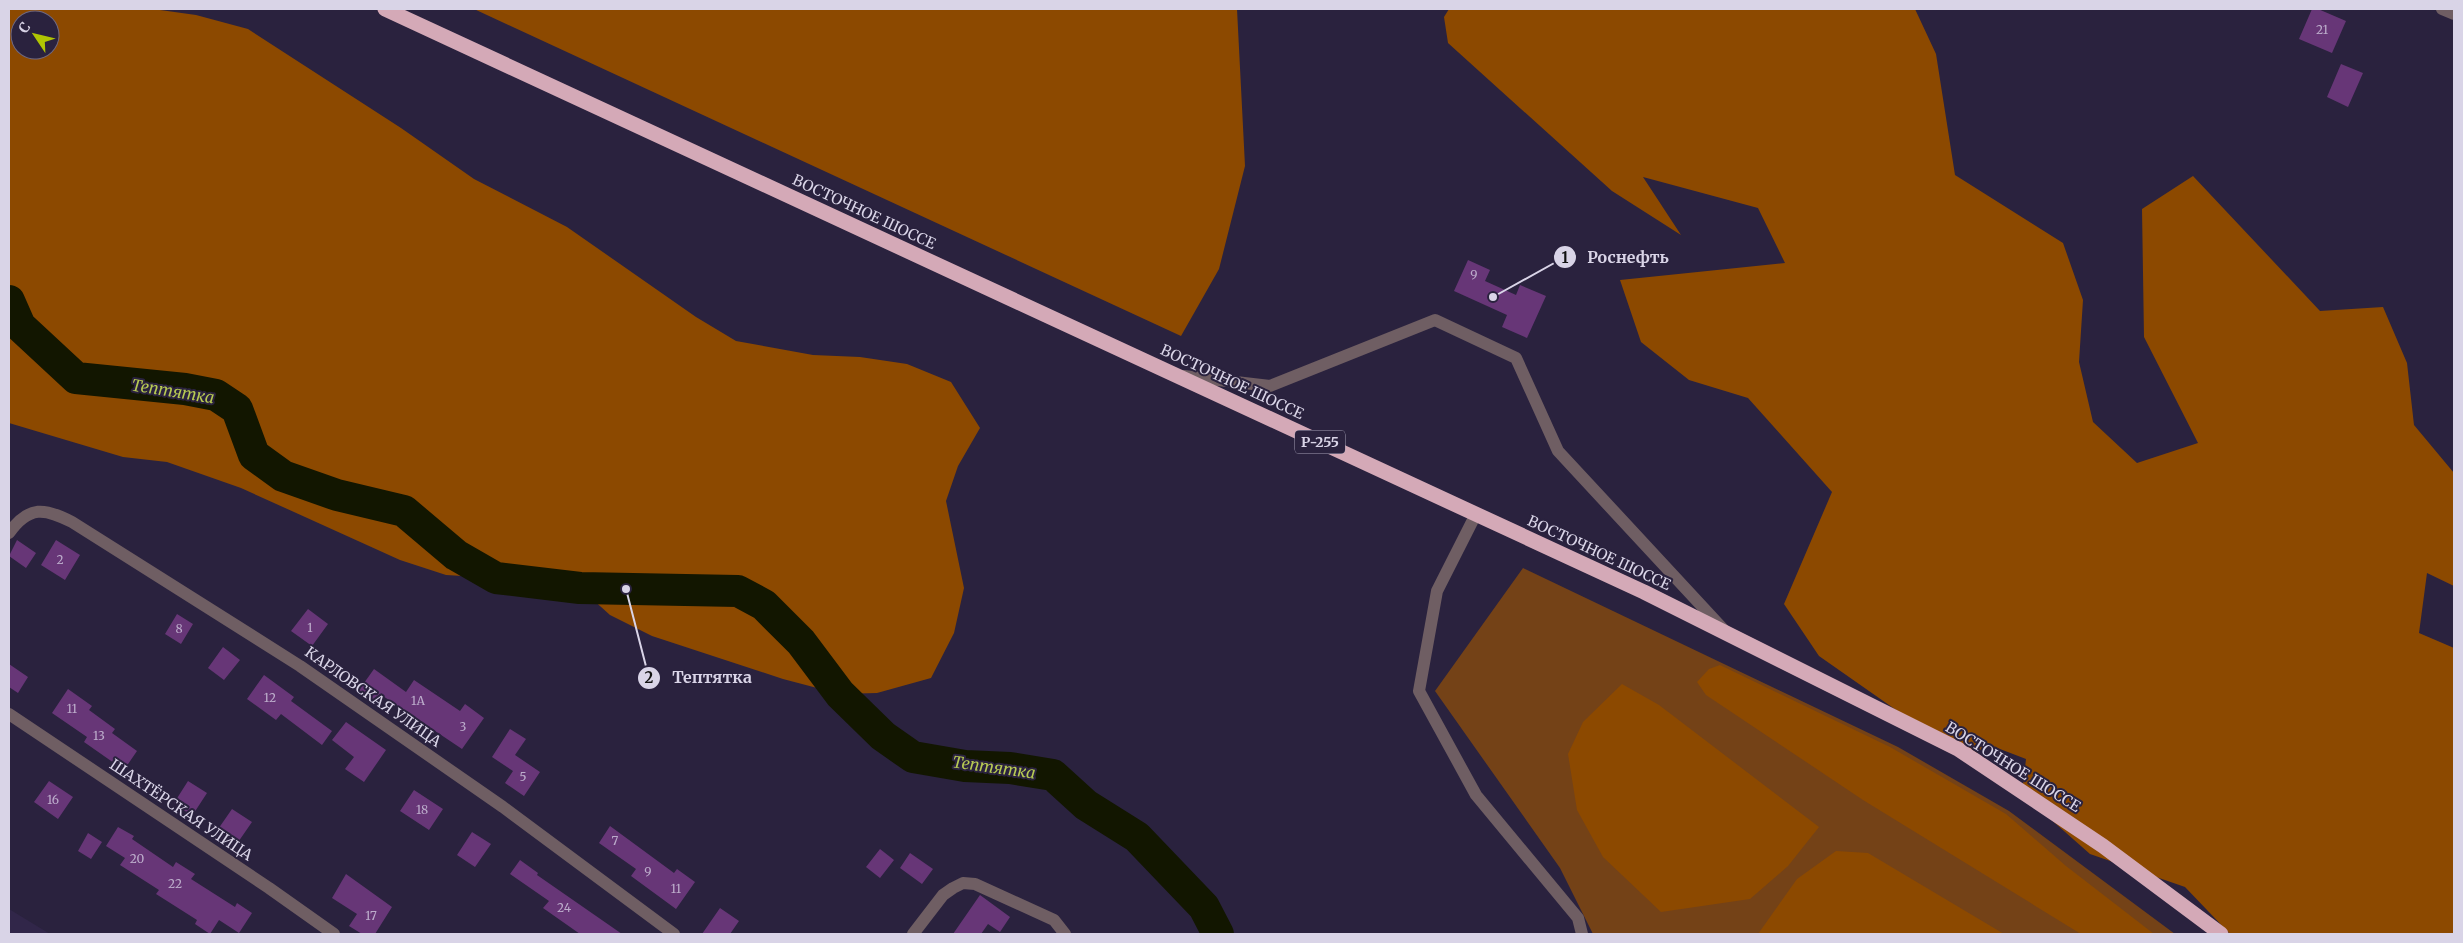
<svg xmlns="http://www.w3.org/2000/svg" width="2463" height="943" font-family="Merriweather,serif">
  <rect width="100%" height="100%" fill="#2a223e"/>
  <!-- built -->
  <path fill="#312649" d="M9,909l41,25h-41z"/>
  <!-- green -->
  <path fill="#744217" d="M1523,568l375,179 111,64 166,123h-582l-33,-66 -125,-177z"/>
  <!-- forest -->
  <path fill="#8c4900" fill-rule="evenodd" d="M9,9h144l43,6 52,14 153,99 73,51 93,48 129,90 40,24 77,14 47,2 47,7 44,18 29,46 -22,38 -12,35 18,87 -10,45 -23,45 -54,15 -37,1 -57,-15 -131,-43 -42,-21 -30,-27 -44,1 -40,-11 -50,-3 -46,-15 -159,-72 -74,-26 -44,-5 -114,-34zM20,20h30v30h-30z
    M474,9h763l8,157 -26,103 -38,67z
    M1449,9h466l21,45 19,121 108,68 20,57 -4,62 14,60 44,41 61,-20 -54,-106 -2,-128 51,-33 127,135 63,-4 24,56 7,62 40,48v113l-27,-13 -8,60 35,15v286h-224l-45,-47 -95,-33 -68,-60 4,-35 -39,-15 -18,17 -150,-105 -35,-52 48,-112 -84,-94 -59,-18 -48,-38 -21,-62 165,-17 -27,-55 -115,-31 38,58 -69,-44 -164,-148 -4,-26z
    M1720,665l170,82 116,67 60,52 88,68h-73l-218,-134 -157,-105 -9,-13 12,-13z
    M1622,684l37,21 160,122 -31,39 -38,33 -89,13 -58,-55 -26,-47 -9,-56 15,-32z
    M1836,851l32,2 136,81h-246l39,-55z"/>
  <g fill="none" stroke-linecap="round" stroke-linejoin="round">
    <!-- river -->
    <path stroke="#121600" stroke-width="32" d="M9,301l11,25 56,52 109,11 31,6 21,14 17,46 29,21 54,19 67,16 52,44 40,23 84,10 158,3 26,14 37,37 39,52 43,42 30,21 52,9 45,2 43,7 33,30 51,32 67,70 14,27"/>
  </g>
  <!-- building -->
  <path fill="#673677" d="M2312,9h6l28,12 -14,32 -33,-14z
    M2341,64l22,9 -15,34 -21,-10z
    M1468,260l22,10 -5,11 31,14 4,-10 26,11 -19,42 -25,-11 5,-12 -53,-24z
    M17,540l19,13 -10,15 -17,-12z
    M56,540l24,15 -15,25 -24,-15z
    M308,609l20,15 -16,22 -21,-15z
    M177,614l16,10 -12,20 -16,-10z
    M223,647l17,13 -16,20 -16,-12z
    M9,664l19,13 -10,16 -9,-6z
    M374,669l32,23 8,-12 46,31 5,-7 19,14 -22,31 -82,-55 -5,7 -16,-11z
    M264,675l30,22 -3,4 41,30 -10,14 -41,-31 -5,6 -29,-21z
    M68,689l24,17 -3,4 26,19 -3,4 25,18 -13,19 -40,-28 3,-5 -35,-24z
    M346,722l40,28 -22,32 -19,-13 9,-12 -22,-17z
    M510,729l16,10 -11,16 25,17 -16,24 -19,-13 8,-12 -21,-14z
    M49,781l24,16 -15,22 -24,-17z
    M188,781l19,12 -15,23 -18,-13z
    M414,790l29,19 -14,21 -29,-19z
    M232,809l20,13 -18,26 -20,-13z
    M610,826l64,47 3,-4 18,13 -19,27 -45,-33 5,-7 -37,-26z
    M118,827l16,9 -2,3 41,28 3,-5 19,12 -4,5 44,28 2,-4 15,10 -13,20 -20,-13 -9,14 -15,-10 2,-4 -41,-26 3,-4 -39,-25 5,-7 -19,-12z
    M472,832l19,12 -16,23 -18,-12z
    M88,833l14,9 -11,17 -13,-8z
    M880,849l14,11 -14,18 -14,-11z
    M910,853l23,16 -11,15 -22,-16z
    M520,860l18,13 -1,2 85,59h-42l-37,-26 6,-7 -39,-27z
    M346,874l46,33 -17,27h-13l-13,-8 8,-12 -25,-16z
    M980,895l30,22 -10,15 -12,-8 -7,10h-28z
    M720,908l19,13 -9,13h-28z"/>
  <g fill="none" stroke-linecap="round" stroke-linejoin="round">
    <!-- minor -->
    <path stroke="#6f5e63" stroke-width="12" d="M2442,9l12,5
      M1184,376l86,10 165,-66 81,38 42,93 166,179
      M1476,514l-39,77 -18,100 57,104 102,123 4,16
      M9,533c20,-28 36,-25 63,-11l228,144 203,141 171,127
      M9,714l260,174 65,46
      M913,934l30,-39 10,-7 10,-5 12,1 79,36 11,14"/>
    <!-- highway -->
    <path stroke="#d4a9b7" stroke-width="15" d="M385,9l1259,583 314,157 145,97 118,88"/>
  </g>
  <g text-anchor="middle" stroke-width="4" stroke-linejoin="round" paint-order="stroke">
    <!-- number labels -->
    <g font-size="12" fill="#bcaccb">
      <text x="2322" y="34">21</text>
      <text x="1474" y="279">9</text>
      <text x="60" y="564">2</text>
      <text x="310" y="632">1</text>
      <text x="179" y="633">8</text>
      <text x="270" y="702">12</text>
      <text x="418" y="705">1А</text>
      <text x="72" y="713">11</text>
      <text x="463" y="731">3</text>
      <text x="99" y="740">13</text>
      <text x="523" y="781">5</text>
      <text x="53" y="804">16</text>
      <text x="422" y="814">18</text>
      <text x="615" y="845">7</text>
      <text x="137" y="863">20</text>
      <text x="648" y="876">9</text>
      <text x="175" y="888">22</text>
      <text x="676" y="893">11</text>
      <text x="564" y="912">24</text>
      <text x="371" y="920">17</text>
    </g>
    <!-- shield labels -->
    <rect fill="#2a223e" stroke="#a49fb4" stroke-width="1" x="1295" y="430.5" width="50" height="23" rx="4"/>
    <g font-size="14" font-weight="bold" fill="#d9d4e7">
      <text x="1320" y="447">Р-255</text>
    </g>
    <!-- street labels -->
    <g font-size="15" fill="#d9d4e7" stroke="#2a223e">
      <text transform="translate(864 212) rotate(25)" y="5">ВОСТОЧНОЕ ШОССЕ</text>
      <text transform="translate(1232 382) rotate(25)" y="5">ВОСТОЧНОЕ ШОССЕ</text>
      <text transform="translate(1599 553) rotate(25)" y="5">ВОСТОЧНОЕ ШОССЕ</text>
      <text transform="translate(373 697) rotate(35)" y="5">КАРЛОВСКАЯ УЛИЦА</text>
      <text transform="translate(2013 767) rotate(32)" y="5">ВОСТОЧНОЕ ШОССЕ</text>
      <text transform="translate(181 810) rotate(34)" y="5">ШАХТЁРСКАЯ УЛИЦА</text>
    </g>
    <!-- water labels -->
    <g font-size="16" font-style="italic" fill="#b8cb53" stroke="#2a223e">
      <text transform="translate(173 391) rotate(9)" y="6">Тептятка</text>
      <text transform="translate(994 767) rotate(8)" y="6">Тептятка</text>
    </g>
  </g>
  <!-- callouts -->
  <path fill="none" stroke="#d9d4e7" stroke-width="2" d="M1493 297L1565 257M626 589L649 678"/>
  <g fill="#d9d4e7" stroke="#2a223e" stroke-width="2">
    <circle cx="1493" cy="297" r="5"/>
    <circle cx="626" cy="589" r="5"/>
    <circle cx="1565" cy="257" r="12"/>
    <circle cx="649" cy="678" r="12"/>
  </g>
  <g font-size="15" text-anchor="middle" font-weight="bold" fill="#111">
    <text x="1565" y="263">1</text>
    <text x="649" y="683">2</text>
  </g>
  <g font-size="16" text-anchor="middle" font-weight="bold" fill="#d9d4e7" stroke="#2a223e" stroke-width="4" stroke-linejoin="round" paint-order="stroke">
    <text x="1628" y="263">Роснефть</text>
    <text x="712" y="683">Тептятка</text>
  </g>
  <!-- border -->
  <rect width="2463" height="943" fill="none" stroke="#d9d4e7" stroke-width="20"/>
  <!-- north arrow -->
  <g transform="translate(35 35) rotate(305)"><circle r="24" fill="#2a223e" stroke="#706982"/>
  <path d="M0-4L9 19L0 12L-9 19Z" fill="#b0c503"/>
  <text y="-8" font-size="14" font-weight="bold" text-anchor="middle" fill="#d9d4e7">С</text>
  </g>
</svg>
